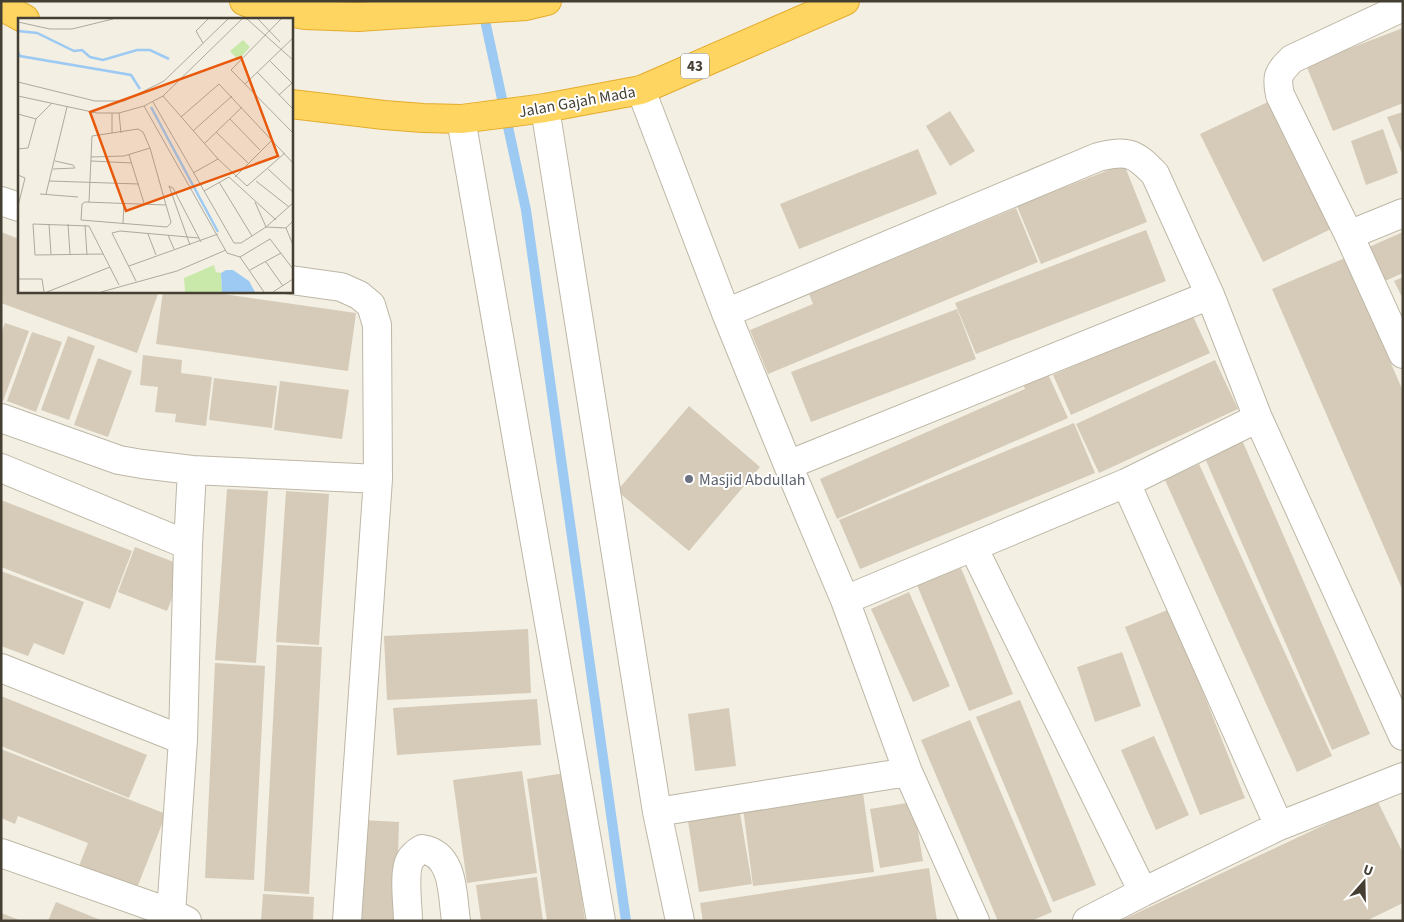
<svg xmlns="http://www.w3.org/2000/svg" width="1404" height="922" font-family="'Source Sans 3',sans-serif">
  <rect width="100%" height="100%" fill="#f3efe3"/>
  <g fill="none" stroke-linecap="round" stroke-linejoin="round">
    <!-- stream -->
    <path stroke="#9ccaf3" stroke-width="10" d="M483,11l43,199 100,711"/>
  </g>
  <!-- building -->
  <path fill="#d5cbb8" d="M1403,28v75l-70,28 -27,-66z
    M1270,101l61,128 -68,33 -63,-128z
    M950,111l25,40 -25,15 -24,-40z
    M1403,112v44l-16,-39z
    M1383,129l15,44 -32,12 -15,-44z
    M918,149l19,45 -138,55 -19,-45z
    M1124,164l23,58 -106,42 -24,-58z
    M1016,208l22,54 -270,112 -18,-44 63,-26 -4,-10z
    M1146,230l20,51 -190,73 -21,-51z
    M1,232l18,7v52h140l-22,62 -136,-50z
    M1403,232v41l-18,8 -16,-34z
    M1345,258l58,133v200l-131,-302z
    M1403,277v22l-9,-18z
    M163,291h39l154,22 -8,58 -192,-27z
    M957,309l19,50 -165,63 -20,-50z
    M1192,314l18,39 -139,62 -18,-40z
    M5,323l24,8 -26,70 -2,-1v-67z
    M32,332l30,10 -26,70 -29,-11z
    M68,336l27,10 -26,74 -28,-10z
    M143,355l39,5 -1,13 31,4 -6,49 -31,-4 1,-8 -21,-2 3,-25 -18,-2z
    M98,358l34,13 -24,66 -34,-12z
    M1215,360l23,49 -139,64 -23,-49z
    M1048,374l20,44 -231,101 -17,-40 205,-90 -2,-5z
    M214,378l63,8 -5,42 -63,-8z
    M280,381l69,9 -7,49 -68,-9z
    M689,406l71,61 -71,84 -72,-60z
    M1074,423l21,50 -235,96 -21,-49z
    M1242,440l128,294 -38,16 -128,-294z
    M1199,464l133,292 -35,16 -132,-292z
    M227,489l41,2 -12,172 -41,-3z
    M286,491l43,3 -10,151 -43,-3z
    M1,500l131,51 -22,58 -109,-42z
    M135,547l49,19 -17,45 -49,-19z
    M961,568l52,126 -44,17 -52,-126z
    M1,571l83,31 -20,53 -30,-12 -6,13 -27,-10z
    M909,592l41,94 -37,16 -42,-93z
    M1170,609l75,189 -45,17 -75,-188z
    M528,629l3,64 -144,7 -3,-64z
    M277,645l45,2 -13,247 -45,-3z
    M1122,652l19,54 -46,16 -18,-55z
    M215,663l50,3 -11,214 -49,-2z
    M1,696l146,59 -18,43 -128,-52z
    M537,699l4,46 -144,10 -4,-47z
    M1020,700l76,185 -43,17 -77,-185z
    M729,708l7,58 -41,5 -7,-57z
    M970,720l82,192 -21,9h-33l-77,-181z
    M1154,736l35,79 -33,15 -35,-80z
    M1,749l165,65 -31,79 -58,-22 11,-28 -70,-27 -3,8 -14,-6z
    M522,771l15,102 -70,10 -14,-103z
    M565,773l20,148h-38l-20,-142z
    M863,793l11,79 -121,14 -10,-78z
    M1377,800l26,53v50l-37,18h-246z
    M913,802l10,59 -43,7 -10,-59z
    M740,813l12,71 -53,8 -11,-71z
    M362,820l37,2 -3,99h-37z
    M929,868l8,53h-234l-3,-18z
    M537,877l6,44h-62l-5,-36z
    M263,894l51,3 -1,24h-52z
    M56,902l47,19h-55z
    M1,913l21,8h-21z"/>
  <g fill="none" stroke-linecap="round" stroke-linejoin="round">
    <defs>
      <path id="minor" d="M1403,7l-111,52c-14,14 -16,17 -12,36l69,140 54,119
        M641,90l85,223 62,152 57,135 63,172 67,149
        M545,108l112,704 23,109
        M461,119l140,802
        M1,201l18,6
        M1349,235l54,-22
        M291,280l50,7 18,8 12,10 6,20 1,154 -31,442
        M726,313l372,-156c29,-7 36,-5 57,17l55,121 48,123 145,318
        M1,418l118,42 23,4 50,6 186,9
        M788,465l422,-170
        M1,468l187,77
        M1126,483l153,343
        M973,547l170,345
        M845,600l281,-117 132,-65
        M1,668l182,72
        M657,812l251,-40
        M1,853l170,60 16,8
        M171,913l12,-173 5,-195 4,-75
        M408,921c0,-15 -5,-49 2,-61 3,-5 7,-8 12,-11 33,5 30,46 34,72
        M1087,921l56,-29 136,-66 124,-49"/>
      <path id="highway" d="M244,1l15,6 46,8 53,2 168,-11 21,-5
        M1,6l24,13
        M291,104l93,11 39,3 38,1 84,-11 96,-18 204,-89"/>
    </defs>
    <!-- minor casing -->
    <use href="#minor" stroke="#beb7a6" stroke-width="30"/>
    <!-- highway casing -->
    <use href="#highway" stroke="#e4ac2c" stroke-width="30"/>
    <!-- minor -->
    <use href="#minor" stroke="#fff" stroke-width="28"/>
    <!-- highway -->
    <use href="#highway" stroke="#ffd562" stroke-width="28"/>
  </g>
  <!-- markers -->
  <circle fill="#6b7280" stroke="#fff" stroke-width="2" cx="689" cy="479" r="5"/>
  <g text-anchor="middle" stroke-width="4" stroke-linejoin="round" paint-order="stroke">
    <!-- shield labels -->
    <rect fill="#fff" stroke="#7d7970" stroke-width="1" x="681" y="53.5" width="28" height="25" rx="4"/>
    <g font-size="15" font-weight="bold" fill="#453f33">
      <text x="695" y="71">43</text>
    </g>
    <!-- street labels -->
    <g font-size="16" fill="#453f33" stroke="#fff">
      <text transform="translate(577 101) rotate(-10)" y="6">Jalan Gajah Mada</text>
    </g>
    <!-- worship labels -->
    <g font-size="16" fill="#5b616d" stroke="#fff" text-anchor="start">
      <text x="699" y="485">Masjid Abdullah</text>
    </g>
  </g>
  <!-- overview -->
  <g transform="translate(18 18)">
    <rect width="275" height="275" fill="#f3efe3"/>
    <path d="M225,22l7,7 -12,13 -8,-9zM196,247l2,7 5,1 1,19h-37l-1,-14z" fill="#c9e9aa"/>
    <path d="M208,252h7l16,11 6,11h-33l-1,-19z" fill="#9ccaf3"/>
    <path fill="none" stroke="#9ccaf3" stroke-width="2.5" d="M0,13l19,2 37,18 8,-1 8,7 13,3 34,-10h13l19,9M0,34l2,4 111,19 9,14M133,89l67,125"/>
    <path fill="none" stroke="#ada99d" stroke-width="1" d="M229,1l46,41M240,1l22,23M263,1l-50,51 62,63M0,4l32,7h22l41,-10M185,25l-7,-12 12,-12M252,43l23,23M239,54l36,37M0,64l77,19h29l40,-20 64,-62M227,66l48,-46M261,77l13,-12M0,78l79,17h22l25,-7 19,-10 79,-77M145,78l55,63 29,27 38,-33M135,84l81,141h7l25,-16 27,-24M126,88l83,147 13,4 24,35M94,95v20M101,95l2,20M0,96l18,5 16,-16M163,99l38,-33 74,79M212,101l30,31M175,113l39,-35M198,114l32,31M187,125l37,-36M0,131l10,-1 8,-29M111,137l15,48M73,139l33,-1 26,-8M73,143l41,2M35,151l22,-1 -2,-3 -18,-4M250,151l25,23M175,155l25,-14M0,157l7,3 -7,28M217,159l38,-38M31,163l90,3M238,163l33,26M201,164l33,54M186,173l25,-14 47,43M22,176l38,3M28,176l21,-87M71,184l3,-66 46,-7 5,3 7,16 16,57 5,17 -1,2 -3,3 -86,-7 1,-16 3,-2 81,3M237,184l11,25 20,1 7,-7M105,205l1,-20M31,206l2,30M50,206l2,30M67,207l2,30M268,210l7,17M130,216l8,21M150,217l6,14M172,227l-21,-59 4,2 28,54M85,236l-68,1 -2,-31 56,2 30,59M222,239l30,-18 23,30M248,244l17,24M111,248l89,-32M232,252l31,-17M0,261h24l2,13M118,263l-24,-48 8,-2 79,7M29,274l63,-25M83,274l76,-21 49,-21M255,274l20,-13"/>
    <path fill="#e8590c" fill-opacity="0.15" stroke="#e8590c" stroke-width="2.5" d="M223,39l37,99 -152,55 -36,-99z"/>
    <rect width="275" height="275" fill="none" stroke="#453f33" stroke-width="2.5"/>
  </g>
  <!-- border -->
  <rect width="1404" height="922" fill="none" stroke="#453f33" stroke-width="5"/>
  <!-- north arrow -->
  <g transform="translate(1364 882) rotate(20)" stroke="#ffffff" stroke-width="4" paint-order="stroke">
  <path d="M0-4L9 19L0 12L-9 19Z" fill="#453f33"/>
  <text y="-8" font-size="14" font-weight="bold" text-anchor="middle" fill="#453f33">U</text>
  </g>
</svg>
